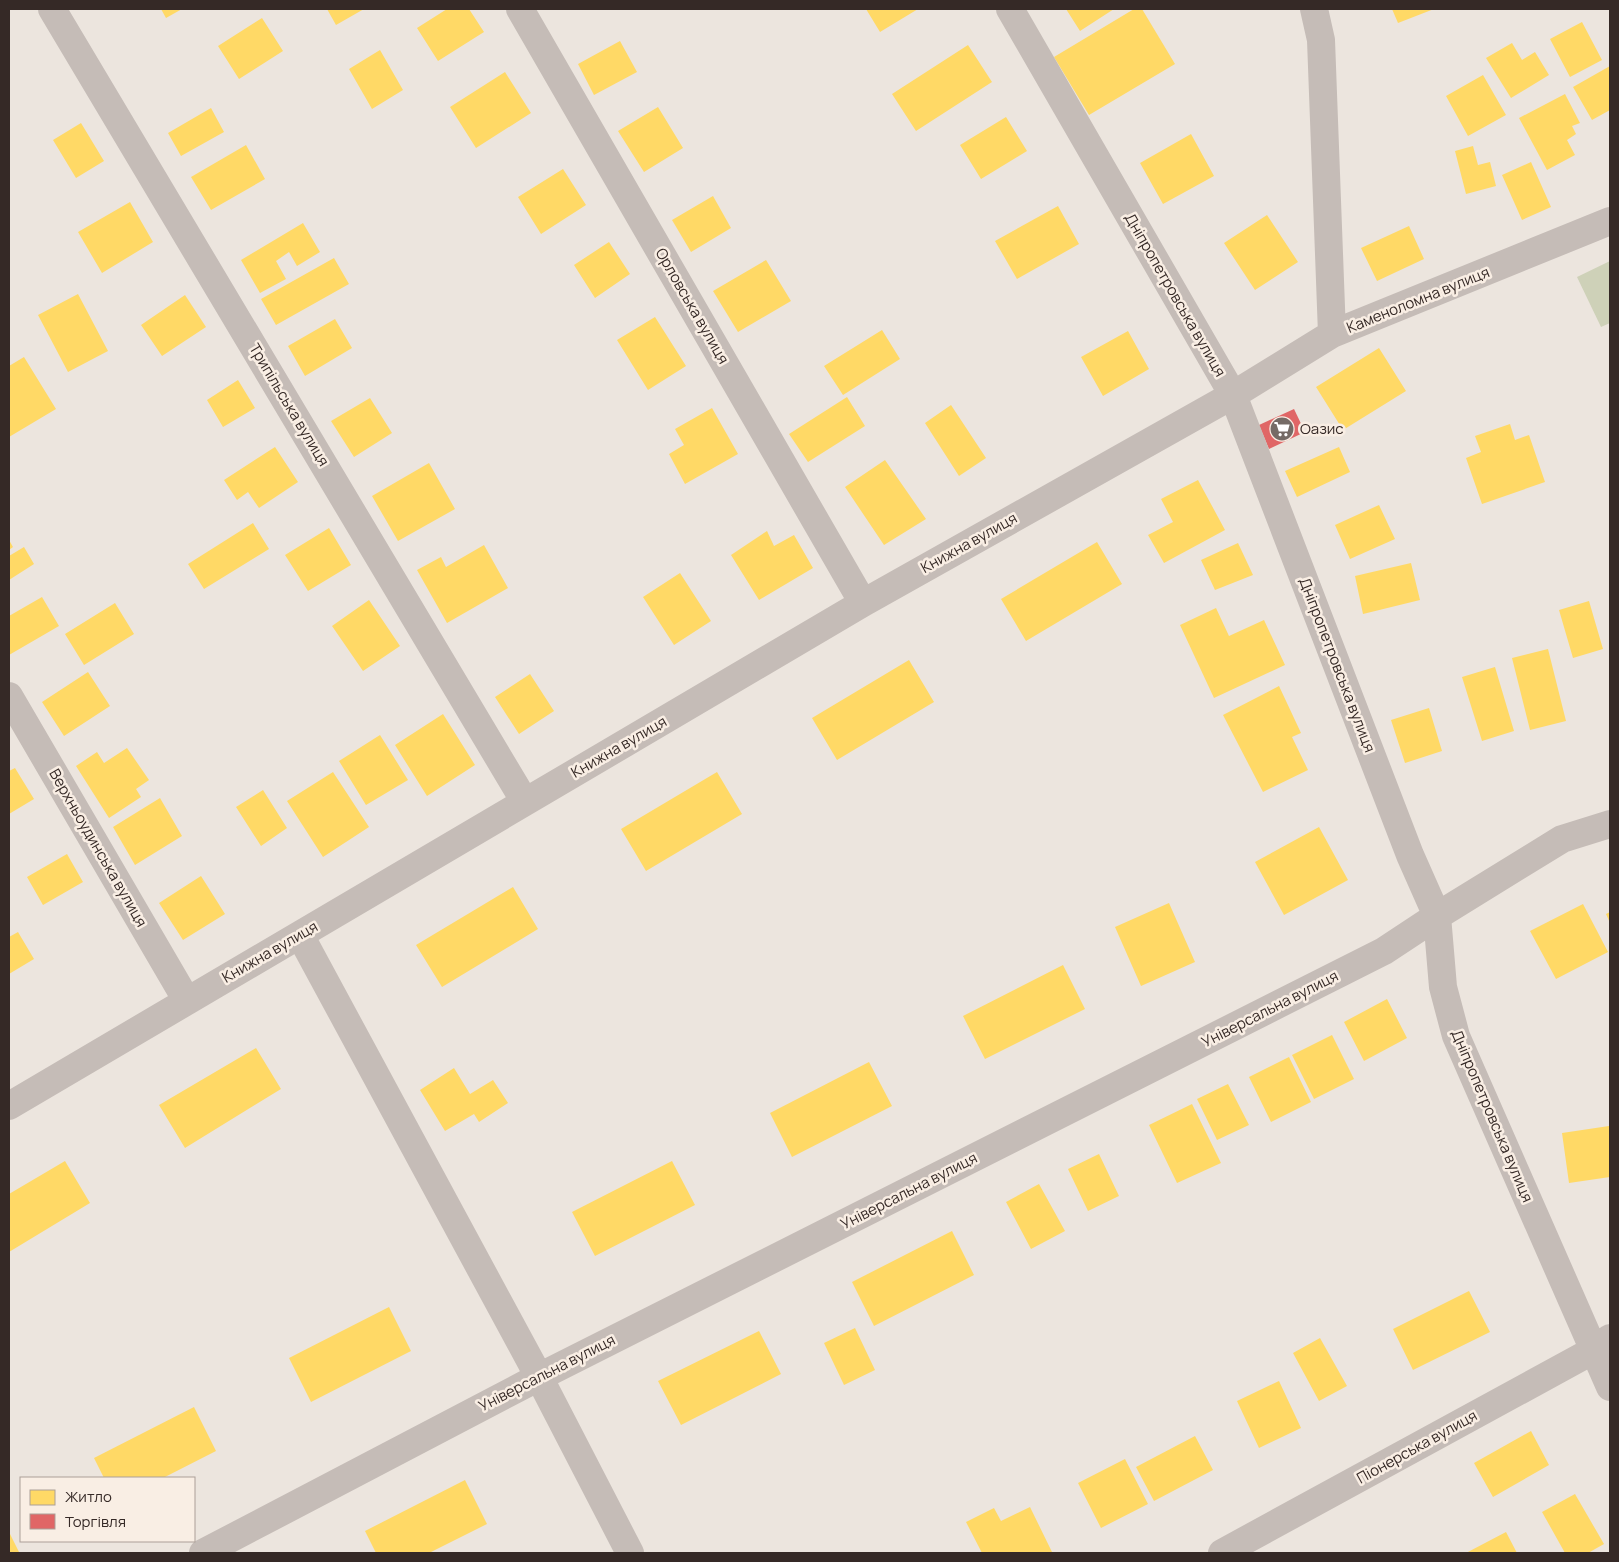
<svg xmlns="http://www.w3.org/2000/svg" width="1619" height="1562" font-family="Manrope,sans-serif">
  <rect width="100%" height="100%" fill="#ece5de"/>
  <!-- green -->
  <path fill="#ced1b8" d="M1610,261v62l-9,4 -24,-50z"/>
  <!-- homes -->
  <path fill="#ffd966" d="M161,9h21l-16,9z
    M327,9h37l-28,16z
    M447,9h22l15,23 -46,29 -21,-33z
    M866,9h52l-38,23z
    M1066,9h48l-34,22z
    M1134,9h8l33,55 -86,51 -35,-58z
    M1392,9h42l-36,14z
    M262,18l21,33 -44,28 -21,-33z
    M1582,22l20,38 -32,17 -20,-38z
    M620,41l17,31 -43,23 -16,-31z
    M1512,43l10,17 13,-8 14,23 -38,23 -25,-40z
    M968,45l24,37 -76,49 -24,-37z
    M380,50l23,40 -31,19 -23,-40z
    M1610,66v44l-18,10 -19,-33z
    M505,72l26,41 -55,35 -26,-41z
    M1483,75l23,40 -38,21 -22,-40z
    M1565,94l15,29 -8,3 4,8 -9,6 8,15 -28,15 -28,-52z
    M658,107l25,41 -39,24 -26,-41z
    M211,108l13,24 -43,24 -13,-23z
    M1006,117l21,34 -46,28 -21,-34z
    M81,123l23,38 -28,17 -23,-38z
    M1191,134l23,42 -51,28 -23,-41z
    M246,145l19,34 -54,31 -20,-33z
    M1473,146l5,19 12,-3 6,24 -30,8 -11,-43z
    M1531,162l20,45 -29,13 -20,-45z
    M563,169l23,36 -45,29 -23,-37z
    M713,196l18,32 -40,24 -19,-32z
    M130,202l23,40 -51,31 -24,-41z
    M1058,206l21,38 -62,35 -22,-38z
    M1267,215l31,47 -43,28 -31,-47z
    M303,223l17,29 -23,14 -8,-14 -13,9 10,18 -26,14 -19,-33z
    M1409,226l15,33 -47,22 -16,-33z
    M609,242l21,32 -35,24 -21,-33z
    M334,258l15,26 -73,41 -15,-26z
    M766,260l25,41 -53,31 -25,-41z
    M78,294l30,57 -40,21 -30,-57z
    M185,295l21,32 -44,29 -21,-31z
    M655,317l31,49 -38,24 -31,-50z
    M335,319l17,29 -47,28 -17,-30z
    M882,330l18,29 -57,36 -19,-29z
    M1128,331l21,38 -46,27 -22,-39z
    M1379,348l27,43 -63,39 -27,-43z
    M24,357l32,52 -47,28v-71z
    M238,380l17,28 -32,19 -16,-27z
    M847,397l18,29 -57,36 -19,-28z
    M370,398l22,35 -38,24 -23,-36z
    M951,405l35,53 -27,18 -34,-53z
    M712,408l26,46 -53,30 -16,-30 15,-9 -9,-16z
    M1510,424l5,16 14,-5 16,47 -63,22 -16,-46 15,-6 -6,-16z
    M275,447l23,35 -39,26 -11,-16 -11,8 -13,-20z
    M1339,447l11,25 -53,25 -12,-26z
    M885,460l41,59 -42,26 -39,-58z
    M429,463l26,46 -57,32 -26,-45z
    M1198,480l27,50 -61,33 -16,-28 25,-13 -12,-23z
    M1379,505l16,34 -45,20 -15,-34z
    M253,523l16,26 -65,40 -16,-25z
    M329,528l22,37 -43,26 -23,-36z
    M767,531l7,15 20,-11 19,33 -54,32 -28,-45z
    M9,540l4,7 -4,3z
    M1097,542l25,42 -96,57 -25,-42z
    M1238,543l15,32 -38,15 -14,-30z
    M484,545l24,43 -61,35 -30,-53 24,-13 5,10z
    M24,547l10,17 -25,16v-24z
    M1411,563l9,37 -57,14 -8,-38z
    M680,573l31,48 -37,24 -31,-48z
    M42,597l17,29 -50,29v-39z
    M369,600l31,46 -37,25 -31,-45z
    M1589,601l14,48 -30,9 -14,-48z
    M115,603l19,31 -50,31 -19,-31z
    M1216,608l13,28 35,-16 21,45 -71,33 -34,-73z
    M1548,649l18,72 -36,9 -18,-72z
    M909,660l25,42 -97,58 -25,-42z
    M1495,667l19,64 -32,10 -20,-64z
    M88,672l22,34 -46,30 -22,-34z
    M530,674l24,37 -35,23 -24,-37z
    M1279,686l22,47 -9,4 16,33 -45,22 -40,-77z
    M1429,708l13,43 -37,12 -14,-43z
    M443,714l32,51 -48,31 -32,-51z
    M380,735l28,45 -42,25 -27,-44z
    M127,748l22,32 -13,9 5,8 -32,21 -33,-52 21,-14 7,11z
    M15,768l19,31 -25,15v-43z
    M333,772l36,55 -46,30 -36,-56z
    M717,772l25,42 -96,57 -25,-42z
    M263,790l24,38 -26,18 -25,-39z
    M160,798l22,38 -47,29 -22,-38z
    M1319,827l29,53 -64,35 -29,-53z
    M67,854l16,28 -40,23 -16,-28z
    M201,876l24,38 -42,26 -24,-37z
    M513,887l25,42 -96,58 -26,-42z
    M1169,903l26,59 -54,24 -26,-59z
    M1583,904l25,48 -52,27 -26,-48z
    M1610,912v11l-4,-9z
    M18,932l16,27 -25,15v-37z
    M1063,965l22,44 -100,50 -22,-43z
    M1387,999l20,39 -43,23 -20,-39z
    M1332,1035l22,44 -40,20 -22,-44z
    M256,1048l25,41 -96,59 -26,-43z
    M1289,1057l22,45 -40,20 -22,-45z
    M869,1062l23,44 -100,51 -22,-44z
    M454,1068l16,26 23,-14 15,23 -29,19 -5,-8 -29,17 -25,-41z
    M1228,1084l21,41 -32,15 -20,-41z
    M1192,1104l29,59 -44,20 -28,-58z
    M1609,1126l1,51 -41,6 -7,-50z
    M1099,1154l20,42 -31,15 -20,-42z
    M65,1161l25,42 -81,49v-58z
    M672,1161l23,44 -100,51 -23,-44z
    M1039,1184l26,47 -34,18 -25,-47z
    M952,1231l22,44 -100,51 -22,-44z
    M1469,1291l21,41 -77,38 -20,-41z
    M389,1307l22,44 -100,51 -22,-44z
    M855,1328l20,42 -31,15 -20,-42z
    M759,1331l22,43 -100,51 -23,-44z
    M1320,1338l27,48 -28,15 -26,-48z
    M1279,1381l22,47 -42,20 -22,-47z
    M194,1407l22,44 -53,27h-59l-10,-20z
    M1531,1431l18,34 -56,32 -19,-34z
    M1195,1436l18,34 -59,31 -18,-34z
    M1125,1459l23,45 -47,24 -23,-45z
    M465,1480l22,44 -58,29h-53l-11,-22z
    M1575,1494l29,50 -16,9h-23l-23,-41z
    M1030,1507l22,45 -3,1h-67l-16,-31 28,-14 7,13z
    M9,1532l10,20 -3,1h-7z
    M1506,1532l11,21h-51z"/>
  <!-- shops -->
  <path fill="#e06666" d="M1294,409l11,23 -36,17 -10,-24z"/>
  <g fill="none" stroke-linecap="round" stroke-linejoin="round">
    <!-- minor -->
    <path stroke="#c5bcb7" stroke-width="28" d="M52,9l473,793
      M520,9l343,594
      M1010,9l223,386 177,460 27,61 6,71 13,49 154,351
      M1314,9l7,31 11,294
      M9,696l178,305
      M300,935l239,442 91,176
      M9,1106l854,-503 370,-208 99,-61 278,-113
      M203,1553l336,-176 845,-426 53,-35 125,-77 48,-15
      M1222,1553l372,-203 16,-12"/>
  </g>
  <!-- icons -->
  <defs>
    <symbol id="supermarket-disc" viewBox="-11 -11 22 22"><circle r="9.5" fill="#756b66" stroke="#f9eee4"/><path d="M-6-5.5h2.5l.6 2H6L4.5 2H-2.5L-4.4-4H-6ZM-1.5 3.2a1.3 1.3 0 1 0 .1 0ZM3 3.2a1.3 1.3 0 1 0 .1 0Z" fill="#fff"/></symbol>
  </defs>
  <g fill-rule="evenodd">
    <use href="#supermarket-disc" x="1268" y="415" width="28" height="28"/>
  </g>
  <g text-anchor="middle" stroke-width="5" stroke-linejoin="round" paint-order="stroke">
    <!-- street labels -->
    <g font-size="15" fill="#352926" stroke="#f9eee4">
      <text transform="translate(1175 295) rotate(60)" y="5">Дніпропетровська вулиця</text>
      <text transform="translate(1418 300) rotate(-22)" y="5">Каменоломна вулиця</text>
      <text transform="translate(692 306) rotate(60)" y="5">Орловська вулиця</text>
      <text transform="translate(289 405) rotate(59)" y="5">Трипільська вулиця</text>
      <text transform="translate(969 543) rotate(-29)" y="5">Книжна вулиця</text>
      <text transform="translate(1337 665) rotate(69)" y="5">Дніпропетровська вулиця</text>
      <text transform="translate(619 747) rotate(-30)" y="5">Книжна вулиця</text>
      <text transform="translate(98 848) rotate(60)" y="5">Верхньоудинська вулиця</text>
      <text transform="translate(270 952) rotate(-30)" y="5">Книжна вулиця</text>
      <text transform="translate(1270 1009) rotate(-27)" y="5">Універсальна вулиця</text>
      <text transform="translate(1492 1116) rotate(67)" y="5">Дніпропетровська вулиця</text>
      <text transform="translate(909 1191) rotate(-27)" y="5">Універсальна вулиця</text>
      <text transform="translate(547 1373) rotate(-27)" y="5">Універсальна вулиця</text>
      <text transform="translate(1417 1447) rotate(-29)" y="5">Піонерська вулиця</text>
    </g>
    <!-- poi labels -->
    <g font-size="15" fill="#352926" stroke="#f9eee4" text-anchor="start">
      <text x="1300" y="434">Оазис</text>
    </g>
  </g>
  <!-- border -->
  <rect width="1619" height="1562" fill="none" stroke="#352926" stroke-width="20"/>
  <!-- legend -->
  <rect x="20" y="1477" width="175" height="65" fill="#f9eee4" stroke="#ab9f98"/>
  <rect x="30" y="1490" width="25" height="15" fill="#ffd966" stroke="#ab9f98"/>
  <text x="65" y="1502" font-size="15" fill="#352926">Житло</text>
  <rect x="30" y="1514" width="25" height="15" fill="#e06666" stroke="#ab9f98"/>
  <text x="65" y="1527" font-size="15" fill="#352926">Торгівля</text>
</svg>
